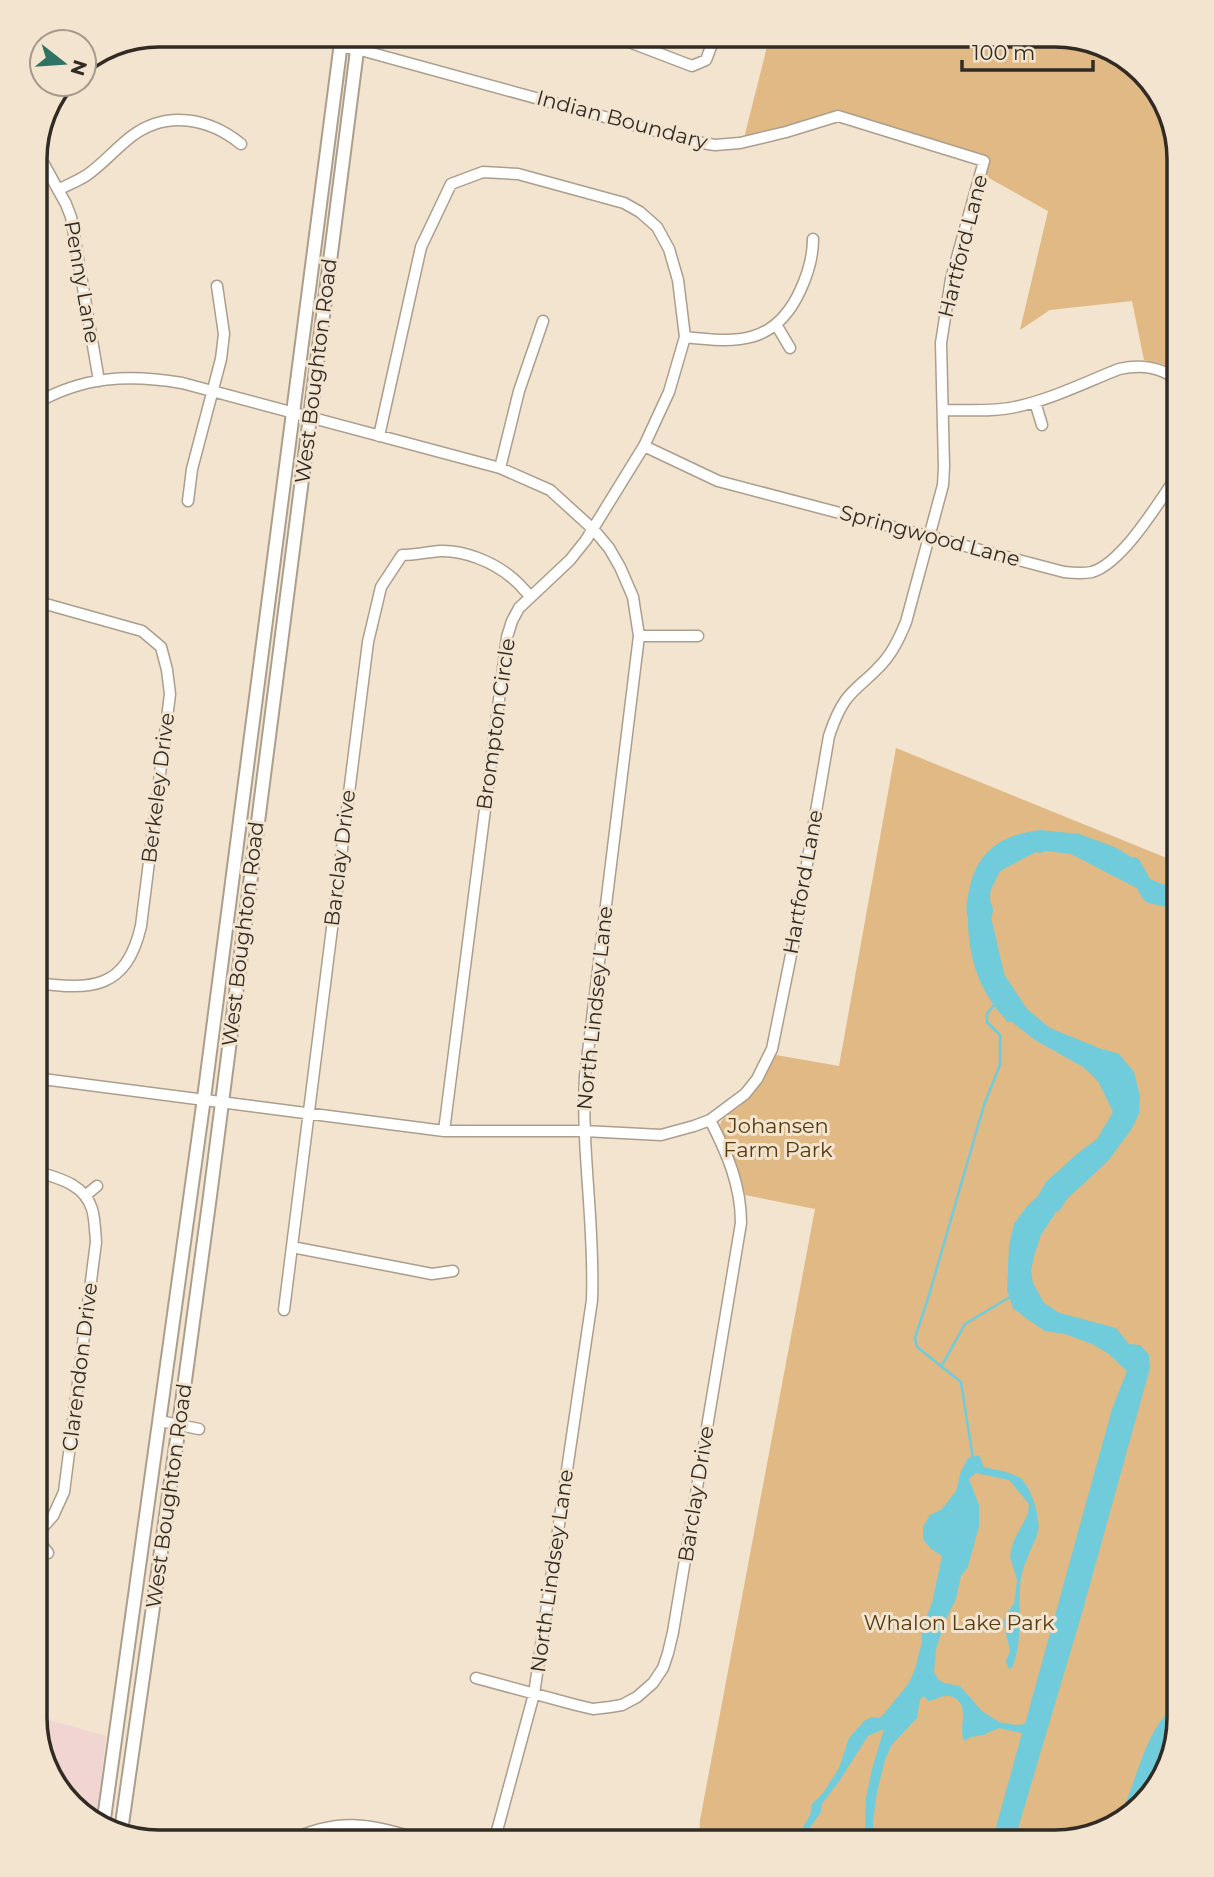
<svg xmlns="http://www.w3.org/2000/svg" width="1214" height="1877" font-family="Montserrat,sans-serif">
  <rect width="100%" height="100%" fill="#f3e4d0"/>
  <!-- commercial -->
  <path fill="#f0d5d3" d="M35,1716l71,20 -10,87 -5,-2 -43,-48z"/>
  <!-- green -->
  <path fill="#e0b984" d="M770,35h293l60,21 43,48 13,55v203l-7,7 -10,-5 -18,-4 -12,-59 -82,9 -30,20 28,-119 -61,-34 -4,-16 -145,-40 -96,25z
    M896,748l283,115v855l-21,68 -48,43 -55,13h-356l1,-22 115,-611 -70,-14 -8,-30 -17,-40c3,-10 13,-13 20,-19 15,-15 27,-32 36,-51l63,11z"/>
  <!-- water -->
  <path fill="#70ccdb" d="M1040,830l39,4 33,12 6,7 11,9v3c7,2 9,6 15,10 10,7 23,11 35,13v14l-29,-7 -79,-41 -25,-3 -6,2 -4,-1 -36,19 -13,27 -5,3 3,9 -2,9 10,38 34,52 23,19 49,20 20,6 15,18 6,24 -1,18 -8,16 -23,31 -41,38 -7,11 -4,2 -15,23 -7,21 -3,15 2,12 11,20 16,10 56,15 13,16 11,1 9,10 1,13 -68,245 -68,229h-22l30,-109 -23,-5 -16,7 -12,2 -7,4c-6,-13 6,-34 -9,-43 -3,-1 -6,-3 -11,-2 -5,1 -9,4 -16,5l-4,-5 -4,3 -3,19 -19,20 -7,8 -6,14 -8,32 -4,29v21h-8l1,-44 6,-29 12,-40 -16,7 -28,44 -18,24 -1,8 -15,21 -1,9h-4l1,-13 8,-14 2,-11 11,-11 16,-25 10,-30 15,-17 8,-4 7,1 4,-3 26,-32 6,-14 7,-27 -1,-12 11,-27 10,-47 -12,-8 -7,-9v-12l7,-12 12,-6 14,-18 5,-20 7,-13 11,-3 5,12c11,3 25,4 36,11 11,7 21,41 18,54 -5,15 -14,30 -17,46 -4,29 3,62 -9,90l-3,1 -3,-8 4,-10 -6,-27 1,-9 9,-11 3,-24 -7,-23 3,-15 15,-28 1,-10 -20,-24 -33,-7 -7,6 10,26v21l-11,41 -7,9 -5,23 -10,20 -10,30 -2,23 5,8 5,3 16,3 22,25 17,11 17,3 9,-1 87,-315 15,-38 -18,-17 -17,-10 -27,-10 -20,-3 -15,-10 -17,-13 -6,-18 2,-45 5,-21 13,-18 11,-10 8,-14 32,-29 19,-14 16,-27 -14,-29 -5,-6 -11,-10 -48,-27 -23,-18h-5c-4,-7 -10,-11 -14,-18 -18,-26 -25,-55 -25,-86 -3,-9 -1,-18 1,-27 8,-41 33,-56 71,-61z
    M1179,1706v12l-21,68 -36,32 2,-12c13,-27 26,-90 55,-100z"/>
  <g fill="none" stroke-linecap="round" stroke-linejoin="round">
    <!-- stream -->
    <path stroke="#70ccdb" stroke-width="2.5" d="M941,1367l24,-43 45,-27
      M973,1459l-12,-77 -44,-35 -2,-9 15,-46 54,-187 16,-40v-30l-13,-13v-8l7,-9"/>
    <!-- river -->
    <path stroke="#70ccdb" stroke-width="16" d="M1113,855l16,10h4l17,30 29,7
      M983,880l-1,21 3,9 -2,8 14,60"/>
    <defs>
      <path id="minor" d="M611,35l81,31 14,-6 6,-16 1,-9
        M36,150l30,54 5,13 28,164
        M58,190c9,-5 20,-9 29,-15 16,-11 29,-27 45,-39 35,-26 77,-18 109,8
        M777,326l13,22
        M685,337c52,6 90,8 115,-46 8,-17 13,-33 13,-52
        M1035,402l7,23
        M35,404c48,-28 94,-30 147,-21l318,85 50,22 44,40 15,18 11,19 13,30 6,39 -54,440c-4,75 10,149 7,224l-58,394 -40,148
        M943,410c24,0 48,2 72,-3 35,-7 71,-25 104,-38 23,-5 42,-2 60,12
        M379,436l42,-189 30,-63 32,-12 35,2 106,29 16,9 17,15 12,22 9,31 7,57 -16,55 -25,54 -58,94 -16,20 -51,48 -7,13 -5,16 -63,494
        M644,446l74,35 346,91c9,1 18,2 28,0 31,-9 68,-72 87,-99
        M500,468l19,-77 24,-70
        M188,501l4,-32 29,-110 3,-25 -7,-48
        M639,636h59
        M35,983c57,7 91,7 106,-57l29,-232 -3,-24 -6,-23 -19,-16 -107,-30
        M35,1078l409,53h140l77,4 33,-9 16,-6 35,-26 12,-15 15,-30 21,-104 36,-209c4,-12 9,-25 16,-35 9,-13 22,-21 32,-32 14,-13 22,-30 29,-47l37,-137 1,-18 -3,-124 10,-64 33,-118 -146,-45 -52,16 -46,11 -25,2 -19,-3 -339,-93 -16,-2
        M86,1195l11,-9
        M292,1247l140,27 21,-3
        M284,1310l84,-668 13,-55 21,-32c13,0 25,-3 38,-4 24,-1 53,11 71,26 7,5 13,13 19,19
        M160,1421l39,8
        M35,1536l18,-20 11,-24 32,-250c-1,-11 -1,-23 -4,-33 -8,-26 -35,-31 -57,-38
        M35,1536l13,17
        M476,1678l100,27 17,4 17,-2 12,-2 15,-8 16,-14 10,-15 5,-15 5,-21 68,-409c0,-38 -14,-70 -31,-103
        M286,1842c58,-28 87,-16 145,0"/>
      <path id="major" d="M103,1826l101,-728 138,-1063
        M121,1831l58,-406 31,-229 149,-1161"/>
    </defs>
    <!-- minor casing -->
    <use href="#minor" stroke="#ac9e8c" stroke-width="13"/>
    <!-- major casing -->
    <use href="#major" stroke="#ac9e8c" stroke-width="16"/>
    <!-- minor -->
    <use href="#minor" stroke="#fff" stroke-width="10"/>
    <!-- major -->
    <use href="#major" stroke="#fff" stroke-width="12"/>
  </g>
  <g text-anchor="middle" stroke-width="6" stroke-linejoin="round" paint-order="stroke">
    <!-- street labels -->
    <g font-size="21" fill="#312b24" stroke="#f3e4d0">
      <text transform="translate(622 120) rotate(15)" y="7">Indian Boundary</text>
      <text transform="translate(963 246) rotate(-76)" y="7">Hartford Lane</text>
      <text transform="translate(82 282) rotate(80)" y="7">Penny Lane</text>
      <text transform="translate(316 371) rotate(-83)" y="7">West Boughton Road</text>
      <text transform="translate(930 536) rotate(15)" y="7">Springwood Lane</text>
      <text transform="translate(496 724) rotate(-82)" y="7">Brompton Circle</text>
      <text transform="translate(158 788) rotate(-83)" y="7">Berkeley Drive</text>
      <text transform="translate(340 858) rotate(-83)" y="7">Barclay Drive</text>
      <text transform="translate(803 882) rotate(-80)" y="7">Hartford Lane</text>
      <text transform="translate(243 934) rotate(-83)" y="7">West Boughton Road</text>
      <text transform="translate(595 1008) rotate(-84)" y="7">North Lindsey Lane</text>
      <text transform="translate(80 1367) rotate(-83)" y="7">Clarendon Drive</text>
      <text transform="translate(696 1494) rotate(-81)" y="7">Barclay Drive</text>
      <text transform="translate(169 1496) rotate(-82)" y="7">West Boughton Road</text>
      <text transform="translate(552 1571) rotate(-82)" y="7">North Lindsey Lane</text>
    </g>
    <!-- park labels -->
    <g font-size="21" fill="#583b0c" stroke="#f3e4d0">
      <text x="778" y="1133">Johansen<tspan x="778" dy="24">Farm Park</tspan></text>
      <text x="959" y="1630">Whalon Lake Park</text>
    </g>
  </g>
  <!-- crop -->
  <path d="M0 0H1214V1877H0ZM159 47H1055A112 112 0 0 1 1167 159V1718A112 112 0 0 1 1055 1830H159A112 112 0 0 1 47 1718V159A112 112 0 0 1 159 47Z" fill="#f3e4d0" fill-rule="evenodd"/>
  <path fill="none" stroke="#312b24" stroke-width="3.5" d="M159 47H1055A112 112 0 0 1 1167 159V1718A112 112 0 0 1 1055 1830H159A112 112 0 0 1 47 1718V159A112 112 0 0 1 159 47Z"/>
  <!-- north arrow -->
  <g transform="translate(63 63) rotate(107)"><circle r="33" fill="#f3e4d0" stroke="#a59a8b" stroke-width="2"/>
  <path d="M0-5L12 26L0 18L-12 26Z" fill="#307364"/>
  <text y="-10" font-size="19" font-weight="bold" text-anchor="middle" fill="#312b24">N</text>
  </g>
  <!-- scale -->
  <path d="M962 60v10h131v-10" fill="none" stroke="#312b24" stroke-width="3.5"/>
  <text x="972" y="60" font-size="21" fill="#312b24" stroke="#f3e4d0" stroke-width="5" paint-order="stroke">100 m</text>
</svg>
